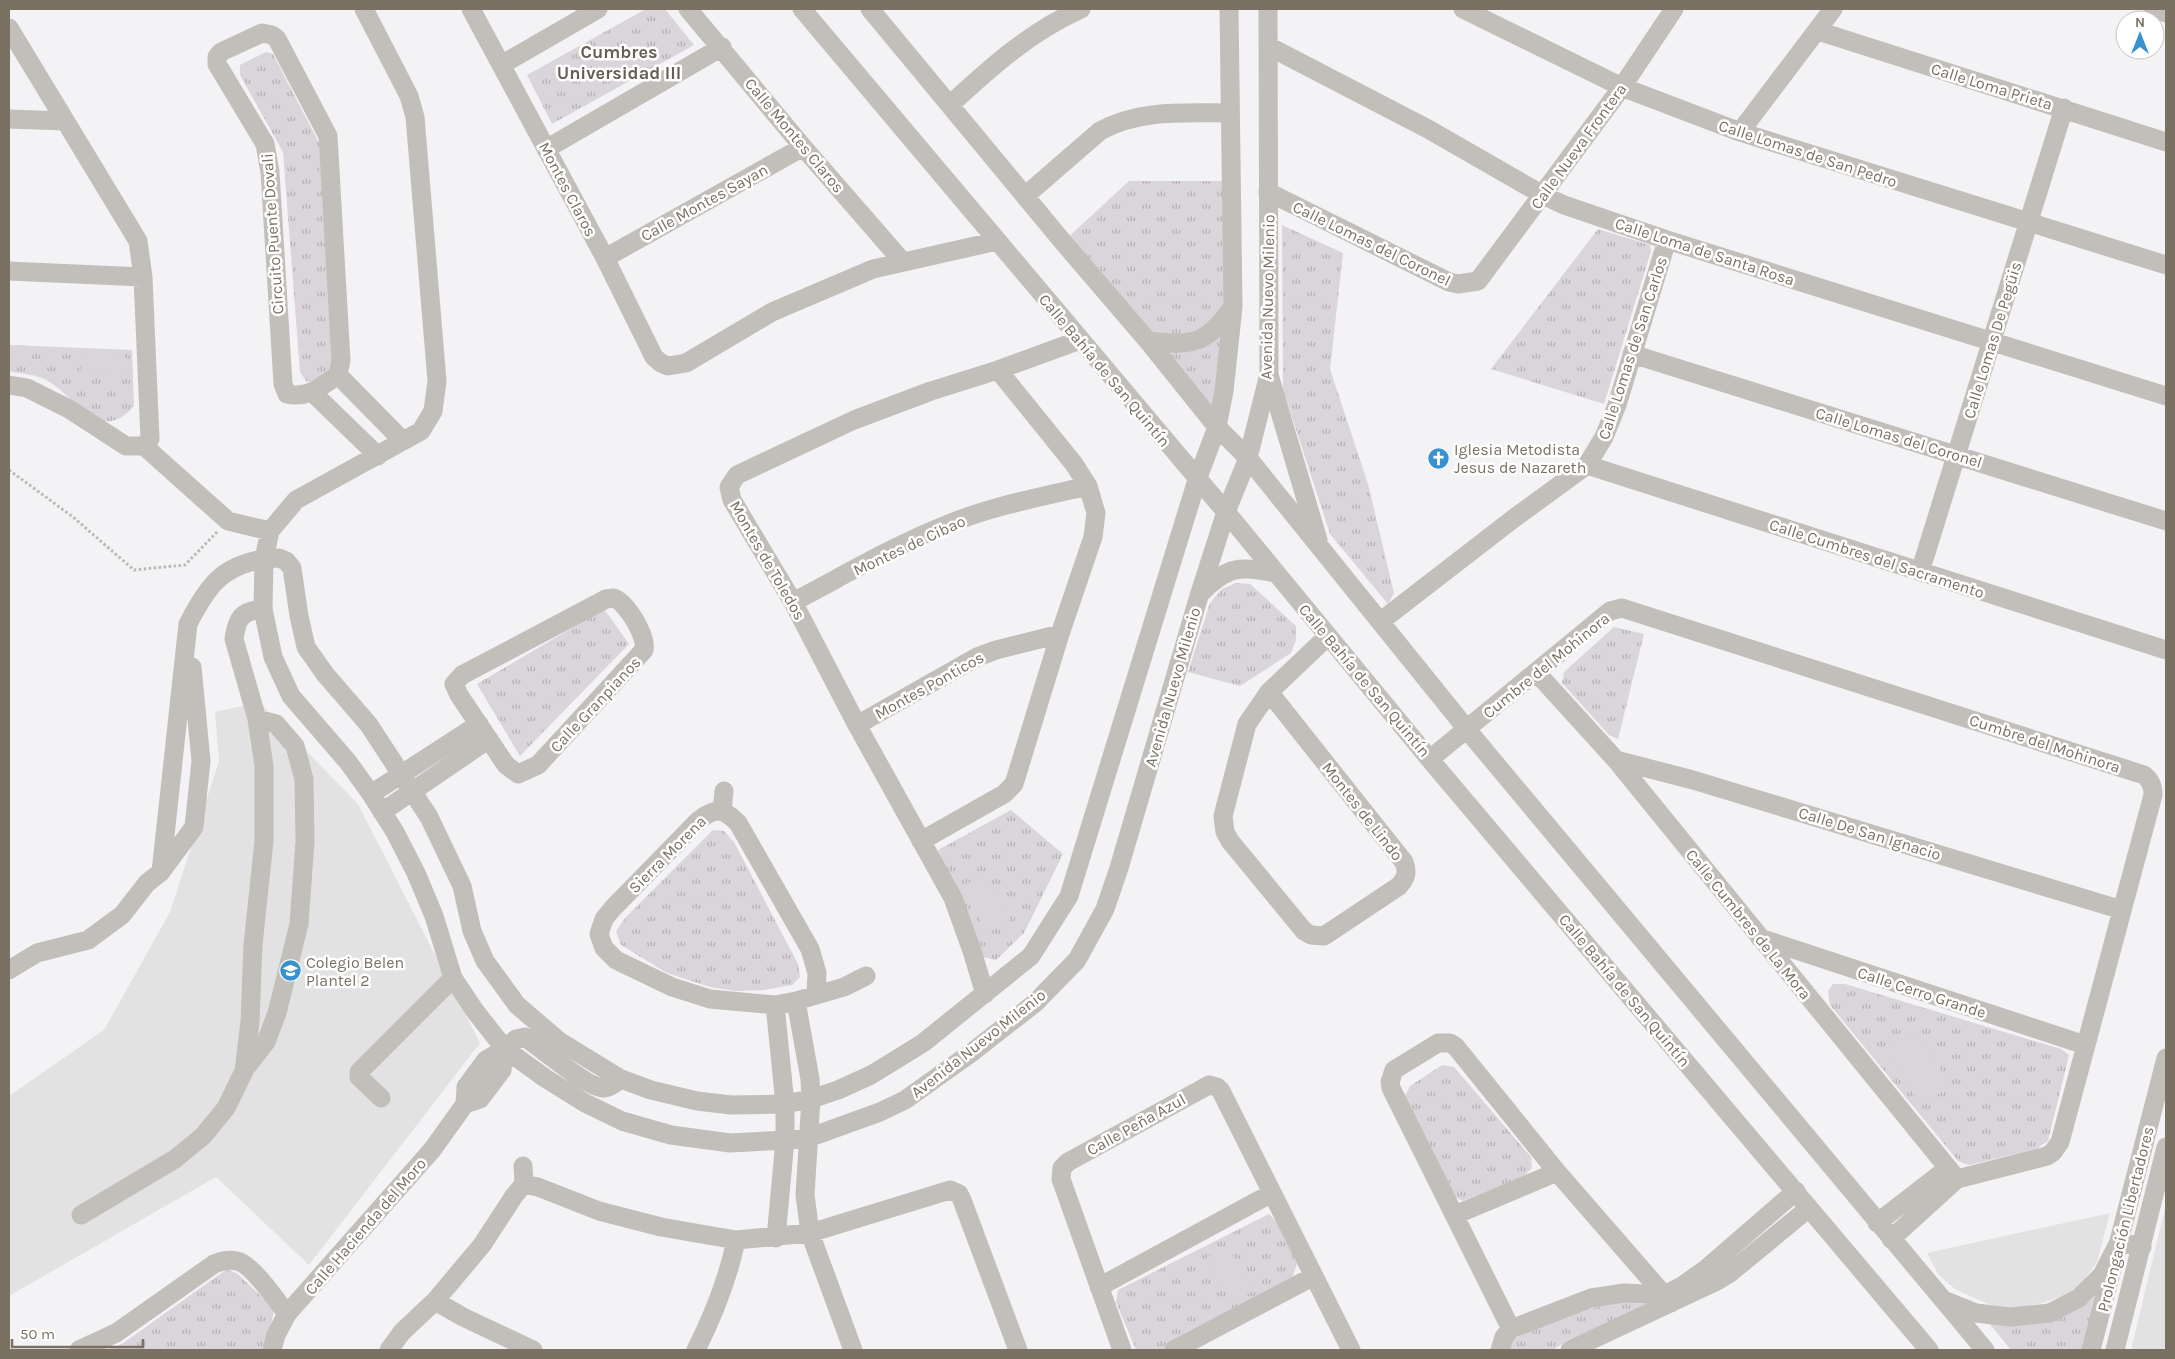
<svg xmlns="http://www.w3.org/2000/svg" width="2175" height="1359" font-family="Karla,sans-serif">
  <defs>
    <pattern id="grass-tufts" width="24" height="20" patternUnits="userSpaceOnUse" patternTransform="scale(1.25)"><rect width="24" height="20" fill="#dad4db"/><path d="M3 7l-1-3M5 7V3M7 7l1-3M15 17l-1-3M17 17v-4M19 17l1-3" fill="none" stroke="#b6b0b5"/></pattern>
  </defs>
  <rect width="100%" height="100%" fill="#f3f2f5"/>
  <!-- built -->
  <path fill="#e3e2e3" d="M259,702l99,102 122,239 -171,222 -93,-88 -207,119v-200l95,-66 66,-118 49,-151 -4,-49z
    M2166,1204v144l-5,2h-30z
    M2110,1213l-13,49 -22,30 -33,11 -33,6 -21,-5 -32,-14 -18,-16 -11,-21z"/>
  <!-- grass -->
  <path fill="url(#grass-tufts)" d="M646,9h19l29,36 -142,79 -25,-49z
    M266,52l7,2 46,89 14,222 -6,10 -20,7 -7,-10 -17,-220 -43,-77v-10z
    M1129,181h105v126l-23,114 -148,-179z
    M1282,225l61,28 -13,116 38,115 26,109 -6,11 -58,-70 -47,-145z
    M1598,229l52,16 1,6 -47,153 -113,-35z
    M9,345l123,5 2,56c-34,40 -58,-10 -88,-26 -10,-6 -26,-6 -37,-9z
    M1236,583l14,1 46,42v14l-5,13 -51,33 -52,-14 22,-69 12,-14z
    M604,609l25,35 -109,112 -43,-72z
    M1614,627l30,7 -26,105 -9,-4 -47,-52 2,-11z
    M1011,810l52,44 -39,79 -28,27 -14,-3 -44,-107z
    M713,830l11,1 10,11 64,122 2,13 -8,8 -28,5 -28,1 -26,-4 -43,-14 -46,-28 -5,-14 10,-14z
    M1833,984h12l216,65 8,6 -21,86 -12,8 -67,16 -11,-4 -128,-156 -2,-14z
    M1442,1065l12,2 77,90 1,11 -9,9 -61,24 -8,-5 -49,-100 5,-10z
    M1269,1214l10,11 18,39 -5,14 -130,72h-26l-20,-48 2,-12z
    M227,1269l11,5 36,35 -7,41h-160l15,-6z
    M2097,1295l-14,55h-72l-22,-27c41,6 77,0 108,-28z
    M1617,1302l31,2 -5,6 -75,30 -15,10h-46l1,-8c34,-18 71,-32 109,-40z"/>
  <!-- garden -->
  <path fill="#dad4db" d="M82,352l43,3 -1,21 -43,-2z
    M985,874l26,46 -23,13 -27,-46z
    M1918,1032l33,55 -31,18 -33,-55z
    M1227,1246l26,45 -21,12 -26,-45z"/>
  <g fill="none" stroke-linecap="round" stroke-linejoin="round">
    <!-- path -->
    <path stroke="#bab8b5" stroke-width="3" stroke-dasharray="2.5 2.5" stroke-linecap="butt" d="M9,470l64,47 61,53 51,-5 32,-33"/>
    <!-- minor -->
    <path stroke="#c2bfba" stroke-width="19" d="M471,9l134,249 49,99 7,6 7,3 18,-3 86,-51 101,-43 124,-28
      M688,9l115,138 99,114
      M802,9l424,503 211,256 492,582
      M870,9l193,233 85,99 69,86 31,31 226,280 511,612
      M1229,9l4,298 -9,84 -7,36 -20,53 -128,416 -38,60 -108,87 -52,32 -33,15 -27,9 -26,5 -54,1 -34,-4 -46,-11 -30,-11 -62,-38 -42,-36 -32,-44 -13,-30 -10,-45 -33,-69 -60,-92 -44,-51 -19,-27 -7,-31 -7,-48 -6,-7 -7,-3 -15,1 -1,50 10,48 18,39 57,66 23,32 24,38 21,41 18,43 19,62 22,33 30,38 40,29 40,25 37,18 49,14 59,8 55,-3 23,-2 72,-26 25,-12 66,-47 64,-50 42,-43 28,-51 14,-41 80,-272 27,-84 22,-54 21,-84 -1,-365
      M1463,9l159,78 118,45 426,133
      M2153,9l13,4
      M9,28l129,213 5,36 7,162 -6,7h-18l-57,-37 -42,-21 -18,-3
      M1818,31l348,111
      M262,33l10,2 5,4 51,97 13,224 -3,15c-17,11 -29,24 -51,19l-4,-10 -13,-212 -5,-28 -48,-80v-7l4,-5z
      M1268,46l160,83 115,66 21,10 103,35 499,156
      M501,65l97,-56
      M951,104c40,-37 80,-73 130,-95
      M9,119l56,2
      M1740,132l93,-123
      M546,149l176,-102
      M1268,192l181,90 9,2 20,-3 144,-194 52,-78
      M1025,196l75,-65c40,-22 85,-18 129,-18
      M605,258l198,-111
      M9,271l134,6
      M1148,341c45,5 57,4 85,-34
      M1632,354l534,167
      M338,375l65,66
      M1269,375l49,165
      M312,392l66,64
      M144,446l84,75 42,10
      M1587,465l579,185
      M1920,572l144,-464
      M1201,593c25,-26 39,-28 74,-20
      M614,598c13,5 33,38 30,52l-106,115 -20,9 -12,-9 -47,-70 -5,-11 8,-9 144,-76z
      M793,602c50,-26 100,-56 153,-77 45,-19 95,-28 142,-39
      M1381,621l132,-102 74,-54 17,-28 13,-32 50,-165
      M1536,672l80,88 341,419
      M1269,692l135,170c4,10 2,16 -5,24l-75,50 -13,-1 -7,-4 -74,-90 -5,-9 -2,-16 24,-92 22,-32 59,-56
      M857,725l120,-68 19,-7 64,-16
      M1430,759l180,-148 12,-3 522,167c7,6 9,11 9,20l-93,347 -7,10 -6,4 -90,23 -66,60
      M1616,760l77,20 429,130
      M371,794l108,-70
      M722,811l2,-20
      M382,812l107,-73
      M921,841l83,-47 10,-10 46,-150 33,-97 3,-24 -8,-27 -14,-22 -76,-94
      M163,869l31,-42 7,-66 -9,-94
      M1760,938l325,107
      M9,970l28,-17 51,-13 34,-25 25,-32 14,-11 27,-248c19,-37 33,-58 76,-65l6,-28 26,-31 125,-69 12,-20 4,-30 -22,-264 -6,-21 -45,-87
      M816,994l1,-21 -7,-24 -72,-126c-15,-15 -22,-16 -39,-3l-86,88 -9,11 -5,15 5,14 12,12 56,27 38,12 65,6 21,-4 48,-14 22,-11
      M985,994l-13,-43 -19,-53 -96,-173 -64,-123 -61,-102 -3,-13 8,-12 117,-55 77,-29 67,-21 82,-30
      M796,1001l14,78 1,20 -6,96 5,38 43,117
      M775,1005l10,99v36l-9,98
      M244,1070l22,-28 11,-29 22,-89 6,-83 -1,-62 -9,-33 -19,-22 -19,-5
      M381,1098l-22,-21v-5l94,-94
      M465,1104l15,-5 22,-29 3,-21
      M523,1166l1,18
      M524,1184l14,3 61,24 62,16 75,13 74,-7 140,-43 9,4 3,6 56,150
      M81,1215l94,-56 28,-23 23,-28 18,-37 6,-49 3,-77 11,-104v-75l-7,-47 -23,-80c3,-21 7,-28 29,-30
      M1455,1215l102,-43
      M1877,1223l71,-55
      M1099,1287l173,-94
      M435,1301l28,16 70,33
      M1946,1301l30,12 34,4 40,-4 29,-15 23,-23 17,-33 23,5
      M1511,1329l-120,-241 -1,-6 4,-12 44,-27h12l6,4 101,125 114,131
      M79,1350l37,-17 98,-69c8,-3 14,-5 23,-3 15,3 40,40 50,53
      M272,1350l4,-15 11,-21 145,-164 33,-46 1,-17 20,-27 19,-11 11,-10 9,-2c14,10 64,52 79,51 6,0 12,-6 17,-9
      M389,1350l13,-18 33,-31 47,-56 32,-49 10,-12
      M696,1350c18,-36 32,-71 40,-110
      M1122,1350l-61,-171 1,-11 6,-6 141,-77 8,2 4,4 130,259
      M1174,1350l140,-74
      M1500,1350l4,-13 7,-8 80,-31 33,-5 40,2 18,-9 24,-17 90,-78
      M1570,1350l145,-68 15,-9 79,-65
      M2091,1350l75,-292
      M2115,1350l51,-203"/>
  </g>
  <!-- icons -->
  <defs>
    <symbol id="church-disc" viewBox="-11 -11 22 22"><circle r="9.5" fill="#3892d0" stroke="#fff"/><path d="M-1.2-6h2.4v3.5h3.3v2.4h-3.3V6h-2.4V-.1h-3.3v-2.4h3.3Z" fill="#fff"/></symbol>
    <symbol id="school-disc" viewBox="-11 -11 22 22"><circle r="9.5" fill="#3892d0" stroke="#fff"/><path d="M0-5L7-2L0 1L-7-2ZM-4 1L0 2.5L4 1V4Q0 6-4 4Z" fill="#fff"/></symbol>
  </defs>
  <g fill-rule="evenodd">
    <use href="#church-disc" x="1426" y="446" width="25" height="25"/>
    <use href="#school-disc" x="278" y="958" width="25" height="25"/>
  </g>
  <g text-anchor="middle" stroke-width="5" stroke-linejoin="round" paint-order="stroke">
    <!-- street labels -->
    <g font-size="16" fill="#7a7163" stroke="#fff">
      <text transform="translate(1992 86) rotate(17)" y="6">Calle Loma Prieta</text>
      <text transform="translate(795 135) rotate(50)" y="6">Calle Montes Claros</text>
      <text transform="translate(1578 146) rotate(-54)" y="6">Calle Nueva Frontera</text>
      <text transform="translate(1808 153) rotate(18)" y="6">Calle Lomas de San Pedro</text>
      <text transform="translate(568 189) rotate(62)" y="6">Montes Claros</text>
      <text transform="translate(704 202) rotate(-29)" y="6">Calle Montes Sayan</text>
      <text transform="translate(272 234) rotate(-94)" y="6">Circuito Puente Dovali</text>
      <text transform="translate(1372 243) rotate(26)" y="6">Calle Lomas del Coronel</text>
      <text transform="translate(1705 251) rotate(18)" y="6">Calle Loma de Santa Rosa</text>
      <text transform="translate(1267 297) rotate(-89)" y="6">Avenida Nuevo Milenio</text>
      <text transform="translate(1992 340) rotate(-73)" y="6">Calle Lomas De Pegüis</text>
      <text transform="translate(1632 348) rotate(-72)" y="6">Calle Lomas de San Carlos</text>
      <text transform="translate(1105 370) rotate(50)" y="6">Calle Bahía de San Quintín</text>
      <text transform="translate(1899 437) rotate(17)" y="6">Calle Lomas del Coronel</text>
      <text transform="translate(909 545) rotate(-25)" y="6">Montes de Cibao</text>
      <text transform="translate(1877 558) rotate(18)" y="6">Calle Cumbres del Sacramento</text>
      <text transform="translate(768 560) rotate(60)" y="6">Montes de Toledos</text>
      <text transform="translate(1546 665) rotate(-39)" y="6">Cumbre del Mohinora</text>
      <text transform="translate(1365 680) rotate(50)" y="6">Calle Bahía de San Quintín</text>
      <text transform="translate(929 685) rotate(-29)" y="6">Montes Ponticos</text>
      <text transform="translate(1172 687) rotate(-74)" y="6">Avenida Nuevo Milenio</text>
      <text transform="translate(595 704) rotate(-47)" y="6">Calle Granpianos</text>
      <text transform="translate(2045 743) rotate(18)" y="6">Cumbre del Mohinora</text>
      <text transform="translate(1363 811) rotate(52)" y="6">Montes de Lindo</text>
      <text transform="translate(1870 833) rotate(17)" y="6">Calle De San Ignacio</text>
      <text transform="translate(667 854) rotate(-45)" y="6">Sierra Morena</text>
      <text transform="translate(1749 924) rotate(51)" y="6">Calle Cumbres de La Mora</text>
      <text transform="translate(1625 990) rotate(50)" y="6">Calle Bahía de San Quintín</text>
      <text transform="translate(1922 992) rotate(18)" y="6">Calle Cerro Grande</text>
      <text transform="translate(978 1043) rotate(-38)" y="6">Avenida Nuevo Milenio</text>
      <text transform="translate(1136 1124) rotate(-29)" y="6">Calle Peña Azul</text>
      <text transform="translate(2125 1219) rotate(-76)" y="6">Prolongación Libertadores</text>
      <text transform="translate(365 1226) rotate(-49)" y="6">Calle Hacienda del Moro</text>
    </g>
    <!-- poi labels -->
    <g font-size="16" fill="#7a7163" stroke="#fff" text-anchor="start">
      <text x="1454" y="455">Iglesia Metodista<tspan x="1454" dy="18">Jesus de Nazareth</tspan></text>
      <text x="306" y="968">Colegio Belen<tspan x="306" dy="18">Plantel 2</tspan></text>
    </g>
    <!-- neighbourhood labels -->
    <g font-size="18" font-weight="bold" fill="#665f54" stroke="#fff">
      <text x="619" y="58">Cumbres<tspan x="619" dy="21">Universidad lll</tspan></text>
    </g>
  </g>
  <!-- border -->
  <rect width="2175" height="1359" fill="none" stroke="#7a7163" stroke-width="20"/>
  <!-- north arrow -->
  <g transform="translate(2140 35)"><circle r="24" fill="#ffffff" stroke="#cac6c1"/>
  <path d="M0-4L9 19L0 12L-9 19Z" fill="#3892d0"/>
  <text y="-8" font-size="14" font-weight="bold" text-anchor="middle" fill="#7a7163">N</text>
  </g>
  <!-- scale -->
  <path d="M12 1339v8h131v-8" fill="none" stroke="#7a7163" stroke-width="2.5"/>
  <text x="20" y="1339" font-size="15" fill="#7a7163" stroke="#ffffff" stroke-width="4" paint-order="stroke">50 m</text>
</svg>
